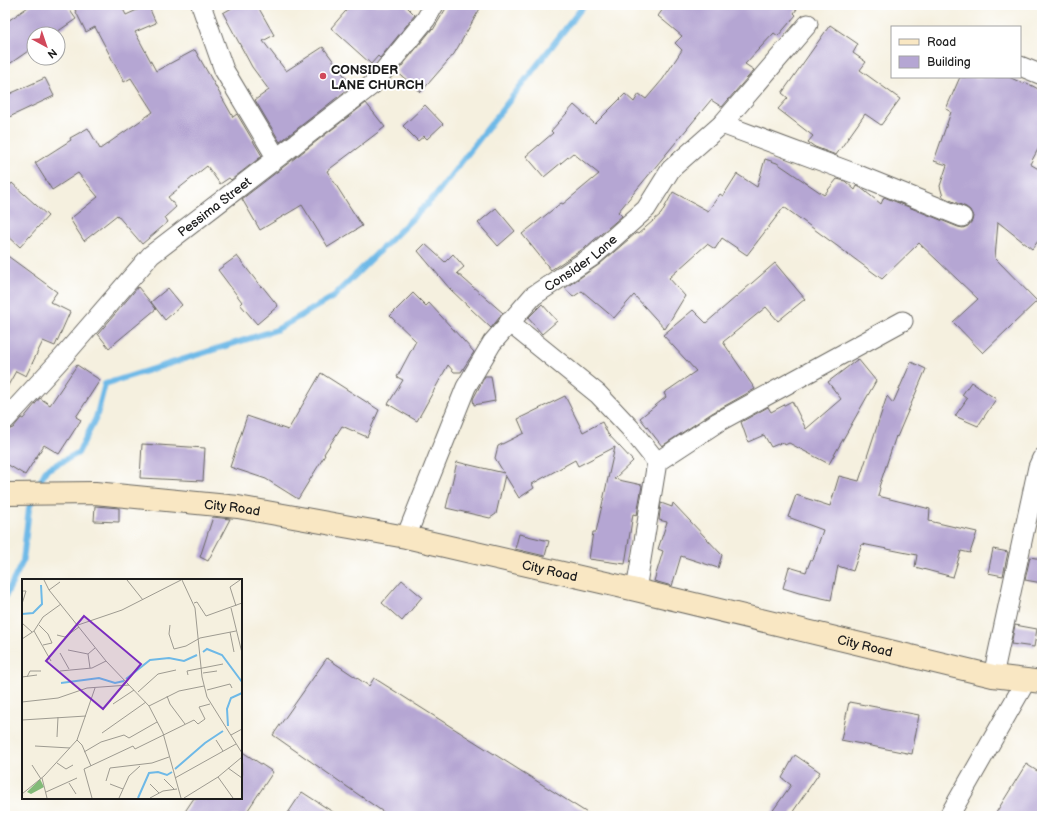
<svg xmlns="http://www.w3.org/2000/svg" width="1047" height="821" font-family="'Balsamiq Sans',sans-serif">
  <rect width="100%" height="100%" fill="#fff"/>
  <filter id="ink" filterUnits="userSpaceOnUse"><feTurbulence type="fractalNoise" baseFrequency=".025" numOctaves="2"/><feDisplacementMap in="SourceGraphic" scale="8" xChannelSelector="R" yChannelSelector="G"/><feConvolveMatrix kernelMatrix="1 2 1 2 8 2 1 2 1" color-interpolation-filters="sRGB"/></filter>
  <filter id="wash" filterUnits="userSpaceOnUse"><feTurbulence type="fractalNoise" baseFrequency=".012" numOctaves="4" result="noise"/><feDisplacementMap in="SourceGraphic" scale="16" xChannelSelector="R" yChannelSelector="G"/><feGaussianBlur stdDeviation="0.9" result="paint"/><feColorMatrix in="noise" values="0 0 0 0 0 0 0 0 0 0 0 0 0 0 0 0 0 1.4 0 .05"/><feComposite in="paint" operator="in"/></filter>
  <g filter="url(#wash)">
    <rect width="100%" height="100%" fill="#f5f0df"/>
    <g fill="none" stroke-linecap="round" stroke-linejoin="round">
      <!-- stream -->
      <path stroke="#6eb9e7" stroke-width="6" d="M37,488l9,-18 32,-17 18,-35 9,-34 171,-54 57,-33 101,-100 150,-192
        M5,597l18,-36 6,-53 4,-9"/>
    </g>
    <g id="blocks">
      <!-- building -->
      <path fill="#b5a6d3" d="M31,5h35l10,14 -22,15h-20v13l-29,20v-44z
        M85,5h36l5,10 22,-10 8,18 -21,9 21,39 39,-21 38,67 4,-3 25,42 -31,24 -2,-2 -9,6 -13,-18 -39,31 8,10 -11,10 3,5 -26,22 -25,-29 -33,26 -14,-22 28,-22 -20,-24 -26,17 -17,-27 36,-23 -1,-2 18,-10 12,21 53,-37 -22,-34 -7,4 -29,-55 -9,5 -11,-22z
        M237,5h20l17,30 -11,6 23,30 37,-24 29,39 -72,56 -25,-42 14,-10 -17,-23 -29,-54z
        M351,5h54l10,10 -35,43 -2,-2 -7,8 -40,-36z
        M448,5h34l-28,49 -33,38 -24,-20 35,-43 1,1z
        M666,5h134l-6,8 2,2 -18,21 -4,-3 -29,31 9,6 -32,37 -11,-7 -93,112 4,4 -36,31 -35,23 -29,-36 39,-31 2,1 36,-30 -26,-21 -29,24 -18,-21 27,-23 -2,-2 23,-26 21,19 30,-30 9,8 5,-8 7,5 17,-20 19,-29 -7,-7 7,-7 -24,-20z
        M830,25l28,19 -5,9 13,9 -6,8 40,29 -19,26 -16,-11 -29,41 -21,-8 -7,-5 5,-6 -35,-27 10,-11 -6,-5z
        M960,77h49l15,7 1,-2 17,9v51l-12,22 12,7v65l-10,13 -34,-27 -3,36 42,43 -54,52 -30,-31 25,-23 -59,-56 -37,36 -98,-72 -37,48 -25,-17 -7,11 -8,-5 -38,34 16,18 -20,33 -31,-34 -20,23 -32,-27 -9,6 -8,-9 35,-24 36,-31 2,1 23,-20 12,-22 35,19 12,-17 3,2 14,-22 20,13 8,-28 12,4 47,32 13,-16 8,2 10,9 2,-4 4,2 20,16 3,-7 74,30 5,1 5,-2 4,-5 1,-5 -3,-6 -4,-3 -23,-10 -3,-11 7,-21 -13,-4 17,-49 -5,-3z
        M45,78l9,18 -49,23v-23z
        M366,103l19,24 -58,44 35,55 -34,21 -26,-42 -42,25 -18,-31z
        M425,105l18,19 -16,15 -3,-3 -6,5 -15,-15z
        M12,183l36,33 -28,31 -15,-14v-41z
        M496,208l19,23 -17,15 -20,-23z
        M425,244l20,18 8,-8 11,13 -7,6 46,40 -12,15 -41,-39 -32,-38z
        M5,254l52,38 -7,10 20,10 -15,34 -12,-5 -17,35 -10,-5 -11,20z
        M237,256l24,31 1,-1 16,20 -21,18 -17,-20 2,-2 -24,-32z
        M775,263l30,36 -27,22 -12,-14 -43,35 32,47 -43,24 -50,33 -22,-28 26,-21 -2,-4 32,-22 -33,-36 30,-25 13,13z
        M138,287l18,22 -47,39 -11,-14z
        M168,288l14,17 -17,15 -14,-18z
        M413,293l13,13 3,-3 45,49 -13,20h-7l-6,-7 -31,56 -29,-17 15,-24 -6,-3 19,-36 -26,-25z
        M542,304l15,17 -15,13 -14,-16z
        M858,359l18,22 -47,83 -40,-21 -4,2 -2,-3 -12,5 -7,-12 -16,7 -7,-20 27,-15 3,5 21,-11 14,28 35,-30 -13,-17z
        M911,362l15,7 -29,68 -1,-1 -17,51 1,1 -2,8 52,13 -1,12 48,11 -7,21 -9,-2 -8,26 -38,-10 2,-12 -55,-11 -9,27 -15,-5 -7,34 -32,-7 -16,-5 6,-21 17,5 5,-13 2,1 10,-30 -35,-13 8,-22 34,11 9,-30 20,5 28,-85 6,7z
        M77,365l23,15 -24,37 5,3 -22,34 -15,-9 -19,30 -20,-12v-32l8,-3 8,-10 2,1 17,-21 10,7z
        M321,373l58,37 -12,27 -25,-11 -18,28 1,1 -27,44 -32,-20 -36,-12 17,-51 41,14z
        M485,376h6l4,25 -21,4 -1,-6z
        M971,382l25,17 -18,27 -23,-10 12,-17 -5,-4z
        M565,396l18,36 19,-10 6,12 25,27 -19,18 28,6 -5,30 -4,-1 -8,50 -36,-5 4,-27h3l19,-85 -37,19 -3,-6 -43,24 2,4 -15,10 -14,-23 -9,39 -6,4 -44,-10 11,-46 47,11 -9,-15 3,-12 26,-13 -6,-14z
        M142,444l63,4 -2,33 -63,-3z
        M661,503l11,4 1,-4 49,52 -4,13 -37,-12 -9,30 -18,-5 9,-30 -5,-2 9,-27 -8,-2z
        M95,506l24,2v14l-25,-1z
        M213,517l17,2 -22,42 -8,-4z
        M519,534l30,7 -4,15 -30,-7z
        M993,549l15,3 -5,24 -15,-3z
        M1030,557l12,2v24l-17,-3z
        M402,580l20,17 -20,24 -20,-18z
        M1015,625l22,4 -3,18 -23,-3z
        M327,658l42,28 5,-8 218,138h-203l-116,-81z
        M849,702l70,13 -7,39 -71,-14z
        M241,751l32,21 -29,44h-62l12,-18h47z
        M795,755l25,17 -30,44h-21l22,-31 -9,-7z
        M1026,764l16,10v42h-48z
        M302,792l37,24h-53z"/>
    </g>
  </g>
  <g filter="url(#ink)">
    <use href="#blocks" fill-opacity="0" stroke="#686660" stroke-width="1"/>
    <g fill="none" stroke-linecap="round" stroke-linejoin="round">
      <defs>
        <g id="street">
          <path d="M201,5l23,65 52,87"/>
          <path d="M1020,66l22,9"/>
          <path d="M722,124l134,50 106,43"/>
          <path d="M509,322l89,72 32,34 27,34"/>
          <path id="s1" d="M5,420l57,-62 89,-103 221,-170 54,-66 8,-14"/>
          <path id="s2" d="M406,537l60,-150 26,-44 41,-47 60,-40 53,-47 25,-40 51,-45 86,-100"/>
          <path d="M636,590l21,-128 61,-40 185,-101"/>
          <path d="M993,676l45,-209 4,-9"/>
          <path d="M949,816l78,-137"/>
        </g>
        <g id="secondary">
          <path id="s3" d="M5,494l90,-1 143,14 168,30 230,53 357,86 49,6"/>
        </g>
      </defs>
      <!-- street casing -->
      <use href="#street" stroke="#686660" stroke-width="21"/>
      <!-- secondary casing -->
      <use href="#secondary" stroke="#686660" stroke-width="24"/>
      <!-- street -->
      <use href="#street" stroke="#fff" stroke-width="19"/>
      <!-- secondary -->
      <use href="#secondary" stroke="#f9e7c3" stroke-width="22"/>
    </g>
  </g>
  <!-- markers -->
  <circle fill="#d1495b" stroke="#fff" stroke-width="1.5" cx="323" cy="76" r="4"/>
  <g text-anchor="middle" stroke-width="4" stroke-linejoin="round" paint-order="stroke">
    <!-- poi labels -->
    <g font-size="13" font-weight="bold" fill="#1c1c1c" stroke="#fff" text-anchor="start">
      <text x="331" y="74">CONSIDER<tspan x="331" dy="15">LANE CHURCH</tspan></text>
    </g>
    <!-- street labels -->
    <g font-size="13" fill="#1c1c1c" stroke="#fff">
      <text dy="5" stroke="none"><textPath href="#s1" startOffset="300">Pessima Street</textPath></text>
      <text dy="5" stroke="none"><textPath href="#s2" startOffset="333">Consider Lane</textPath></text>
      <text dy="5" stroke="none"><textPath href="#s3" startOffset="228">City Road</textPath></text>
      <text dy="5" stroke="none"><textPath href="#s3" startOffset="552">City Road</textPath></text>
      <text dy="5" stroke="none"><textPath href="#s3" startOffset="876">City Road</textPath></text>
    </g>
  </g>
  <!-- overview -->
  <g transform="translate(22 579)">
    <rect width="220" height="220" fill="#f5f0df"/>
    <path d="M18,200l4,8 -13,7 -4,-2 -5,5z" fill="#82ba78"/>
    <path fill="none" stroke="#6eb9e7" stroke-width="2" d="M0,35l11,-1 9,-9 -1,-19M181,73l4,-3 15,6 20,27M104,100l24,-19 19,-2 15,3 13,-6M39,104l38,-5 16,5 9,-2M206,147l-1,-17 4,-11 11,-5M153,190l30,-26 18,-12M116,219l11,-25 9,-1 9,3 5,-3"/>
    <path fill="none" stroke="#9e9b91" stroke-width="1" d="M22,1l5,10 57,71 43,45 14,27 18,65M105,1l16,20M160,1l13,28 7,69 5,20 35,56M27,11l11,-8M0,12h4l-4,13M172,24l3,-1 9,14 36,-13M214,27l-6,-19 10,-7M209,29l11,45M0,44l10,9M17,46l9,9 4,9 -9,2M56,46l44,-15 59,-30M148,46l-1,9 5,15 12,-3 14,-8 36,-7M12,52l17,30M208,53l4,20M35,56l8,2 14,-10M0,60l12,-8 9,-14 18,-13M46,71l20,4 7,-6M38,74l9,16M66,75l2,14M38,92l32,-3 14,-7M181,94l14,-2M166,96l-1,-4 36,-7M0,98l15,-2M5,98l3,-6h11M185,111l23,-6 2,4M116,113l20,-18 18,-4M145,117l3,8 15,20M0,123l36,-4 29,-10 42,-3M91,125l21,-14M127,127l30,-15 25,-5M0,141l64,-4M80,154l44,-31M209,156l11,-6M35,158l1,-20M55,161l5,5 9,21M194,161l7,11M13,167l35,2M62,173l17,-10 23,-7 5,3 28,-16M35,184l9,6 7,-4M10,186l9,14M206,189l14,10M196,198l15,21M20,199l5,20M153,199l61,-34M142,200l10,10M84,202l4,-13 42,-5 17,-6M47,204l7,11M88,205l13,5M128,205l9,9M24,213l31,-14M0,215l22,-18 33,-36 18,-52M70,219l-8,-29 49,-23 2,3 59,-29 4,4 7,-5 -6,-12 11,-3M97,219l10,-22 11,-10M128,219l13,-7 14,-2M162,219l34,-21 24,-20"/>
    <path fill="#7b2cbf" fill-opacity="0.15" stroke="#7b2cbf" stroke-width="2" d="M62,37l57,48 -38,45 -57,-48z"/>
    <rect width="220" height="220" fill="none" stroke="#1c1c1c" stroke-width="2"/>
  </g>
  <!-- margin -->
  <rect width="1047" height="821" fill="none" stroke="#fff" stroke-width="20"/>
  <!-- legend -->
  <rect x="891" y="26" width="130" height="52" fill="#ffffff" stroke="#a4a4a4"/>
  <rect x="899" y="39" width="20" height="6" fill="#f9e7c3" stroke="#a4a4a4"/>
  <text x="927" y="46" font-size="12" fill="#1c1c1c">Road</text>
  <rect x="899" y="56" width="20" height="12" fill="#b5a6d3" stroke="#a4a4a4"/>
  <text x="927" y="66" font-size="12" fill="#1c1c1c">Building</text>
  <!-- north arrow -->
  <g transform="translate(46 46) rotate(140)"><circle r="19" fill="#ffffff" stroke="#a4a4a4"/>
  <path d="M0-3L7 15L0 10L-7 15Z" fill="#d1495b"/>
  <text y="-6" font-size="11" font-weight="bold" text-anchor="middle" fill="#1c1c1c">N</text>
  </g>
</svg>
